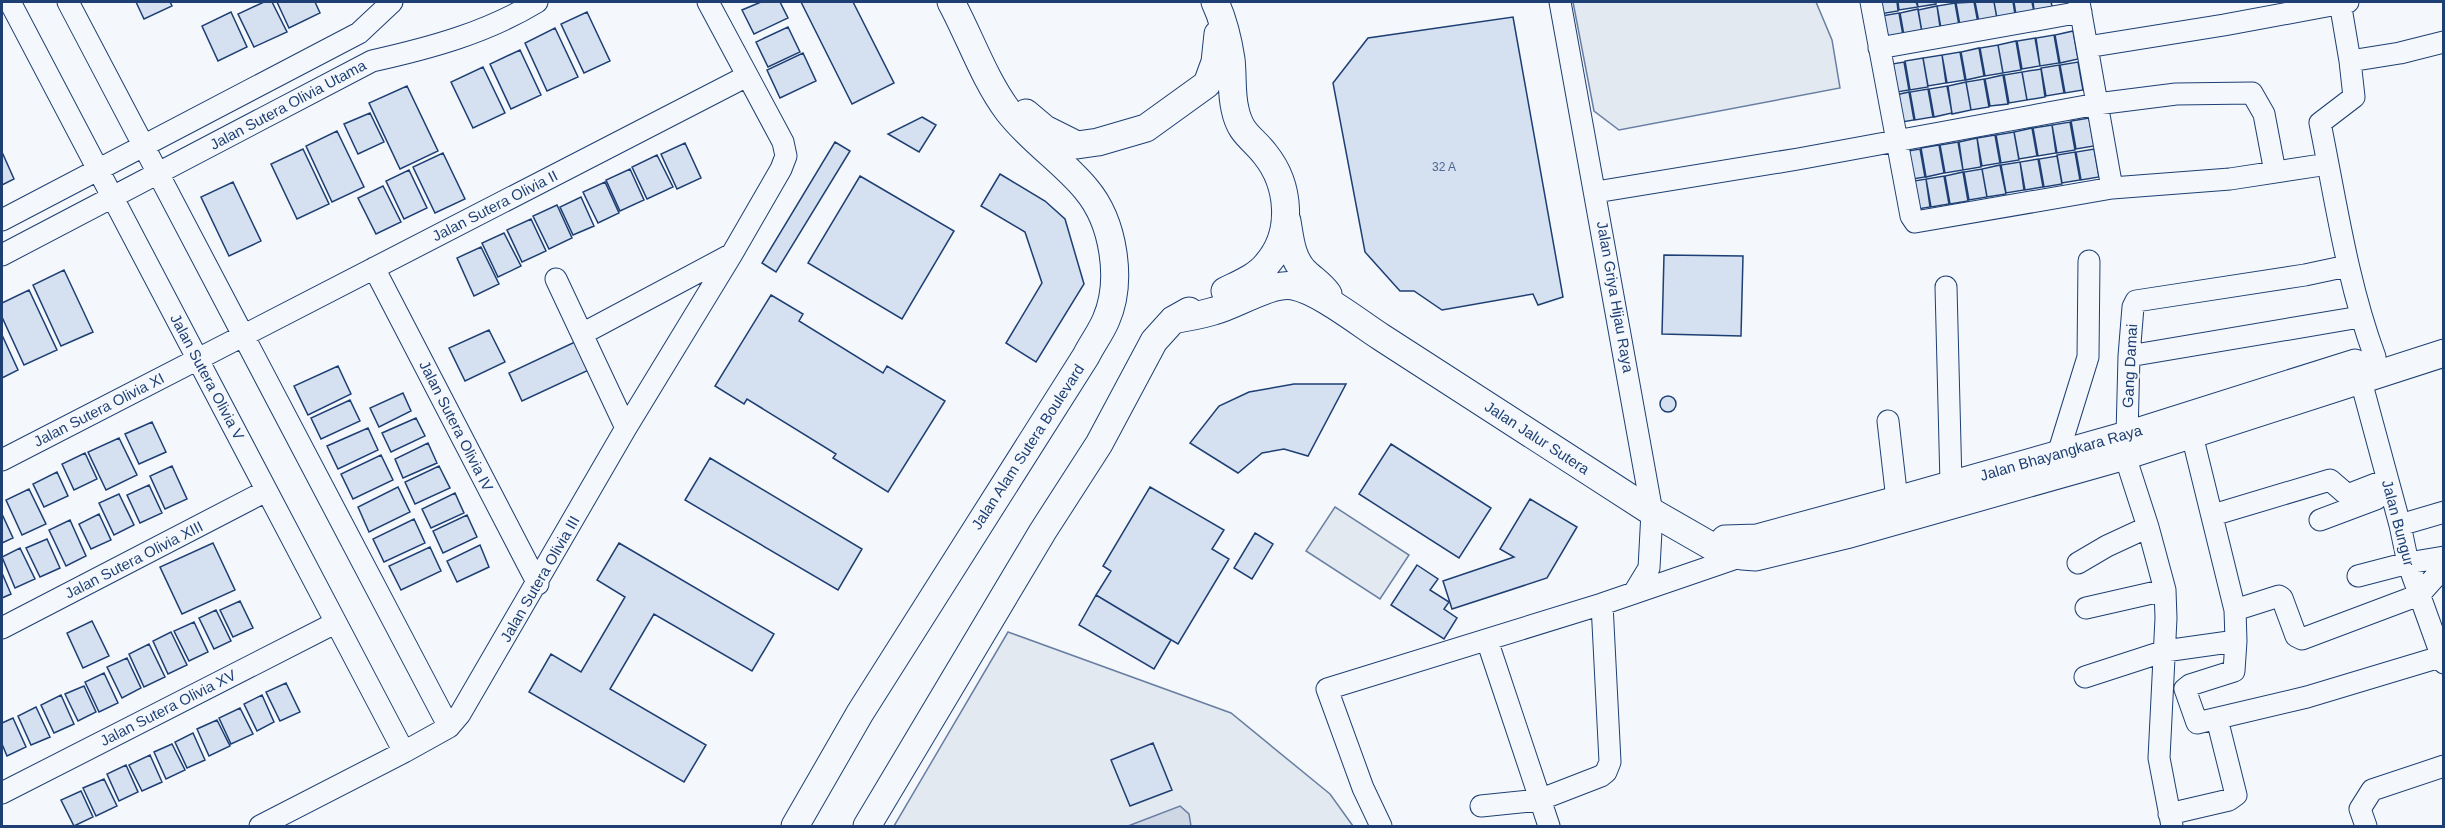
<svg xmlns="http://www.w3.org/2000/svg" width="2445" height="828" font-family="Arial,sans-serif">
  <rect width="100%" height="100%" fill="#f4f7fb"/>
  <!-- green -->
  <path fill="#e3e9f0" stroke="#687fa3" stroke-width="1.5" d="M1573,2h243l16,38 8,48 -221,42 -25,-19z
    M1335,507l74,48 -29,44 -74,-48z
    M1008,632l223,81 99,81 23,32h-459z"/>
  <!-- water -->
  <path fill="#cfd7e4" stroke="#687fa3" stroke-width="1.5" d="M1180,806l9,8 2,12h-63z"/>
  <!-- building -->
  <path fill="#d5e0f0" stroke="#1d3f73" stroke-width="1.5" d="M136,2h34l2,4 -28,13z
    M264,2h8l15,30 -33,15 -16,-33z
    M277,2h38l5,11 -31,15z
    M761,2h19l8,16 -34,16 -12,-24z
    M801,2h52l41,81 -42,21z
    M1878,2h19l1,9 -18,3z
    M1898,2h18l2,5 -19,3z
    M1917,2h19v2l-18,3z
    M1974,2l5,26 -18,3 -5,-28z
    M1975,2h19l4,22 -18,3z
    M1994,2h19l3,19 -18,3z
    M2014,2h18l3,15 -18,4z
    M2033,2h18l3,12 -19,3z
    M1955,3l5,28 -18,3 -5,-28z
    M1937,6l4,28 -18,4 -5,-28z
    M1918,9l5,29 -18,3 -5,-28z
    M231,12l16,35 -29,14 -16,-35z
    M587,12l23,49 -26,12 -23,-49z
    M1899,13l5,28 -18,3 -5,-28z
    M1513,17l50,280 -25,8 -5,-11 -91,16 -28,-19h-14l-35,-39 -32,-169 35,-45z
    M788,27l12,25 -32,15 -12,-25z
    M555,28l23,49 -31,14 -22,-48z
    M2073,31l5,28 -18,4 -5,-28z
    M2054,35l5,28 -19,3 -4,-28z
    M2035,38l5,28 -18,3 -5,-28z
    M2016,41l5,29 -18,3 -5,-28z
    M1998,45l5,28 -18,3 -5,-28z
    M1979,48l5,28 -18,4 -5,-28z
    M520,50l21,45 -30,14 -21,-45z
    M1960,52l5,28 -18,3 -5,-28z
    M803,53l13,28 -36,17 -13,-28z
    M1942,55l4,28 -18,3 -5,-28z
    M1923,58l5,29 -18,3 -5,-29z
    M1904,62l5,28 -18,3 -5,-28z
    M2078,62l5,28 -18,3 -5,-28z
    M2059,65l5,28 -18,3 -5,-28z
    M483,67l22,46 -32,15 -22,-46z
    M2041,69l4,28 -18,3 -5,-28z
    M2022,72l5,28 -18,3 -5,-28z
    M2003,75l5,29 -18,2 -5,-27z
    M1984,79l5,28 -18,3 -5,-28z
    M1966,82l5,28 -19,4 -4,-28z
    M407,86l31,65 -38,18 -31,-66z
    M1947,86l5,27 -18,4 -5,-28z
    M1928,89l5,28 -18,3 -5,-28z
    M1909,92l5,28 -18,3 -5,-27z
    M370,113l14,29 -26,12 -14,-30z
    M922,117l14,8 -17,27 -31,-18z
    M2089,118l5,28 -18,3 -5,-28z
    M2070,122l5,28 -18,3 -5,-28z
    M2052,125l4,28 -18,3 -5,-28z
    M2032,128l5,28 -18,3 -5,-27z
    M337,131l27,56 -32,15 -26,-56z
    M2014,132l5,28 -18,3 -5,-28z
    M1995,135l5,28 -18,3 -5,-28z
    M1977,138l4,29 -18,3 -4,-28z
    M835,142l15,9 -74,121 -14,-9z
    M1958,142l5,28 -18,3 -5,-28z
    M685,143l16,35 -24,11 -16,-35z
    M1939,145l5,28 -18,4 -5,-29z
    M303,149l26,55 -32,15 -26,-55z
    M1920,149l5,28 -18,3 -5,-28z
    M2094,149l5,28 -18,3 -5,-28z
    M2,152l12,27 -12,6z
    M2075,152l5,28 -18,3 -5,-28z
    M443,153l22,46 -30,14 -22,-46z
    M657,155l16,32 -26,12 -15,-32z
    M2057,156l5,28 -18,3 -5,-28z
    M2038,159l5,28 -18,3 -5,-28z
    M2020,162l4,28 -18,3 -5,-28z
    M2000,165l6,29 -19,3 -5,-28z
    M630,169l14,31 -24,11 -14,-31z
    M1982,169l5,28 -18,3 -5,-28z
    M409,170l18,38 -23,11 -18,-38z
    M1963,172l5,29 -18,3 -5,-28z
    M1000,174l45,27 20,18 19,65 -48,78 -30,-19 36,-60 -17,-51 -44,-26z
    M860,176l94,55 -52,88 -94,-56z
    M1944,176l5,28 -18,3 -5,-28z
    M1926,179l4,28 -18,3 -4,-28z
    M233,182l28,59 -32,15 -28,-59z
    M605,182l14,31 -21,10 -15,-31z
    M383,186l18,36 -25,12 -18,-36z
    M581,197l13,29 -21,9 -13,-28z
    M557,205l15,33 -23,11 -16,-33z
    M531,219l15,32 -24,11 -15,-32z
    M504,233l17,33 -23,11 -16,-34z
    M481,247l18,37 -25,12 -17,-38z
    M1664,255l79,1 -2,80 -79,-2z
    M64,270l29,62 -32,14 -28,-61z
    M29,290l28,60 -33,15 -22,-48v-14z
    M771,295l32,19 -4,7 84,52 4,-7 58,35 -57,91 -55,-34 3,-4 -89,-55 -3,5 -29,-18z
    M489,330l16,32 -40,19 -16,-33z
    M2,335l16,35 -16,8z
    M577,341l14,28 -69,32 -13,-28z
    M338,366l13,28 -43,21 -14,-29z
    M1294,384h52l-38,72 -24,-7 -22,4 -24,20 -48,-30 29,-37 30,-14z
    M403,393l8,18 -32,16 -9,-19z
    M1660 404a8 8 0 1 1 16 0a8 8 0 1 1-16 0Z
    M350,400l10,21 -39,18 -10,-21z
    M416,418l9,18 -34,16 -9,-19z
    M152,422l14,30 -27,12 -14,-30z
    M368,428l10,22 -40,19 -11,-23z
    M119,438l18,37 -31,15 -18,-38z
    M428,443l9,20 -34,15 -8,-19z
    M1391,444l100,64 -32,50 -100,-64z
    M85,453l12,26 -23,11 -12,-26z
    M381,455l12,25 -40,19 -12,-25z
    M710,458l152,91 -24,41 -153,-90z
    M172,466l15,33 -22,10 -15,-33z
    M439,466l11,22 -35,16 -10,-22z
    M57,472l11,24 -24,11 -11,-23z
    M149,485l13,28 -22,10 -13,-28z
    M398,487l12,25 -41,20 -11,-25z
    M1150,487l74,43 -12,19 17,10 -51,85 -82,-49 15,-24 -8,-5z
    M29,489l17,35 -24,11 -16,-35z
    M455,493l9,20 -33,15 -9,-19z
    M119,494l15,31 -20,10 -15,-32z
    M1530,499l47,28 -30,51 -95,31 -9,-28 71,-24 -14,-8z
    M2,514l11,24 -11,5z
    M99,514l12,26 -20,9 -12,-25z
    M467,515l10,22 -34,16 -10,-22z
    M414,519l11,24 -41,19 -11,-23z
    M70,520l16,36 -20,10 -17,-36z
    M1255,533l18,11 -21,35 -18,-11z
    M47,539l13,29 -20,9 -14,-29z
    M213,543l22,47 -53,24 -22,-47z
    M619,543l155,91 -22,37 -98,-57 -44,75 96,56 -22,37 -155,-90 22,-38 30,18 44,-75 -28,-17z
    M480,545l9,22 -32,15 -10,-21z
    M430,547l11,24 -40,19 -12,-24z
    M20,548l15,31 -20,9 -13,-31z
    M1417,565l21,14 -8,11 19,12 -5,7 13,9 -13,21 -53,-34z
    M2,573l9,21 -9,4z
    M1096,595l75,45 -17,29 -75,-44z
    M240,601l13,27 -20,9 -13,-27z
    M216,610l15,31 -17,8 -15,-31z
    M92,621l17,35 -26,12 -16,-35z
    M194,622l14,30 -19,9 -15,-30z
    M171,632l16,33 -19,9 -15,-33z
    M149,644l16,33 -21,10 -15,-33z
    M127,658l14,30 -19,10 -15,-31z
    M104,673l14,30 -19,9 -14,-30z
    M286,683l14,29 -20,9 -14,-29z
    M84,686l12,26 -18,9 -13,-27z
    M61,695l13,29 -20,9 -13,-28z
    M262,695l12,27 -17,9 -13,-27z
    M36,707l14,30 -19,8 -13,-29z
    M240,708l13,26 -22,10 -12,-26z
    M13,718l13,29 -19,9 -5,-12v-21z
    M217,720l13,26 -21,10 -12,-27z
    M193,733l12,27 -18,8 -12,-26z
    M1153,743l19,47 -42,16 -19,-46z
    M172,744l13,26 -19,9 -12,-27z
    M150,755l12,27 -20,9 -13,-26z
    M126,765l12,27 -19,9 -12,-27z
    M104,779l13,27 -21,10 -13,-28z
    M81,791l12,26 -19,9 -13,-26z"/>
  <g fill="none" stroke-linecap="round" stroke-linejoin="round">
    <defs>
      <path id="minor" d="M10,2l394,750
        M68,2l381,725
        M1560,2l92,510 -3,56 -14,23
        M1871,2l40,214 4,6 197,-34 118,-9 98,-15
        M2079,2l33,186
        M2340,2l10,59 4,36 -34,26c16,79 27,158 55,234
        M2087,47l137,-22 124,-23
        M1879,48l202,-36
        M2350,61l50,-8 44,-11
        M1596,192l202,-33 299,-55 79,-10 76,-1 12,21 11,58
        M2,220l357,-187 33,-31
        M2,255l370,-194c58,-13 114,-28 165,-59
        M374,268l164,316
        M556,279l70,149
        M1946,287l5,197
        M582,334l150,-80
        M2129,356l231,-39
        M2361,381l39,144 8,38 36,100
        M1888,421l9,79
        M2127,435l2,-79 4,-49 3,-6 169,-26 42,-9
        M2058,454l30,-97 1,-96
        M2125,456l23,71 17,63 1,28 -7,140 13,68
        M2,460l745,-384
        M2213,515l117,-35 15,13 5,1 36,-14
        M2320,520l56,-21
        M2400,525l44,-13
        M2078,563l29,-17 41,-19
        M2358,576l50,-13 36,-6
        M2086,608l79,-18
        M2235,610l44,-14 3,2 14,38 6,3 117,-44 25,-28
        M2,628l264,-137
        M1487,640l62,186
        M2236,641l-2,30 -44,14 -5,4 12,34 110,-26 133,-40
        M2085,677l80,-26 71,-10 -1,-31 -43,-175
        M2,793l333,-170
        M1481,806l58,-6 62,-24 5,-4 4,-10 -8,-158
        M2169,814l60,-14 7,-5 -19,-76
        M260,826l144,-74 45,-25 11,-13 166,-286 106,-174 49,-85 5,-13 -3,-14 -75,-140
        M1381,826l-18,-38 -36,-99 275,-85 140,-48
        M2366,826l-6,-17 12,-19 72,-24"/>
      <path id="major" d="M1215,2c8,17 13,38 16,57 2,16 0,34 4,50 5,25 17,28 30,45 25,31 29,79 2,110 -10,13 -28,20 -42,27
        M1026,113l19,16 32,16 21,-3 48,-14 61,-44 8,-22 3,-28
        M1287,221c3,17 4,36 17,50 8,8 17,13 24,23
        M1173,320c14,-3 28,-5 41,-9 23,-6 57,-29 79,-25 26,5 65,36 88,51l271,175 61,35 29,9 14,1 90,-22 279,-79 319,-103
        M1725,539l32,-1 140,-38 230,-65 228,-72
        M795,826l65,-113 226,-357c6,-12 15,-24 20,-36 17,-39 8,-98 -20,-131 -23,-28 -55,-48 -78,-78 -24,-32 -38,-74 -57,-109
        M867,826l176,-295 56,-87 55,-103 19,-21 16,-9"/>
    </defs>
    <!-- minor casing -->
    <use href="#minor" stroke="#1d3f73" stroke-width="23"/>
    <!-- major casing -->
    <use href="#major" stroke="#1d3f73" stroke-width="29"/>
    <!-- minor -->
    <use href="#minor" stroke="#f4f7fb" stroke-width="21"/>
    <!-- major -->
    <use href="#major" stroke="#f4f7fb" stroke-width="27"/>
  </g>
  <g text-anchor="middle" stroke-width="4.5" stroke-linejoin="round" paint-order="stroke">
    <!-- number labels -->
    <g font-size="12" fill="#4b6792">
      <text x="1444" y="171">32 A</text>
    </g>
    <!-- street labels -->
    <g font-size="15" fill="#1d3f73" stroke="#f4f7fb">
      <text transform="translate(288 105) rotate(-28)" y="5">Jalan Sutera Olivia Utama</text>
      <text transform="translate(495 206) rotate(-27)" y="5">Jalan Sutera Olivia II</text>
      <text transform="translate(1615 297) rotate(80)" y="5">Jalan Griya Hijau Raya</text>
      <text transform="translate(2130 366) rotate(-87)" y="5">Gang Damai</text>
      <text transform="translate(207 377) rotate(62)" y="5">Jalan Sutera Olivia V</text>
      <text transform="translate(99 410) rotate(-27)" y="5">Jalan Sutera Olivia XI</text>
      <text transform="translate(456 426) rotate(63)" y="5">Jalan Sutera Olivia IV</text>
      <text transform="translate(1537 438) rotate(33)" y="5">Jalan Jalur Sutera</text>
      <text transform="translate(1028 447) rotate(-57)" y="5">Jalan Alam Sutera Boulevard</text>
      <text transform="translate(2061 453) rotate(-16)" y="5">Jalan Bhayangkara Raya</text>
      <text transform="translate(2398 523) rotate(75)" y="5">Jalan Bungur</text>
      <text transform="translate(134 560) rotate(-27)" y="5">Jalan Sutera Olivia XIII</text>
      <text transform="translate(540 579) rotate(-60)" y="5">Jalan Sutera Olivia III</text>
      <text transform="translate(168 708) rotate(-27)" y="5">Jalan Sutera Olivia XV</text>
    </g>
  </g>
  <!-- border -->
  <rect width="2445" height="828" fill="none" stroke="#1d3f73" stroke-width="6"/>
</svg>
